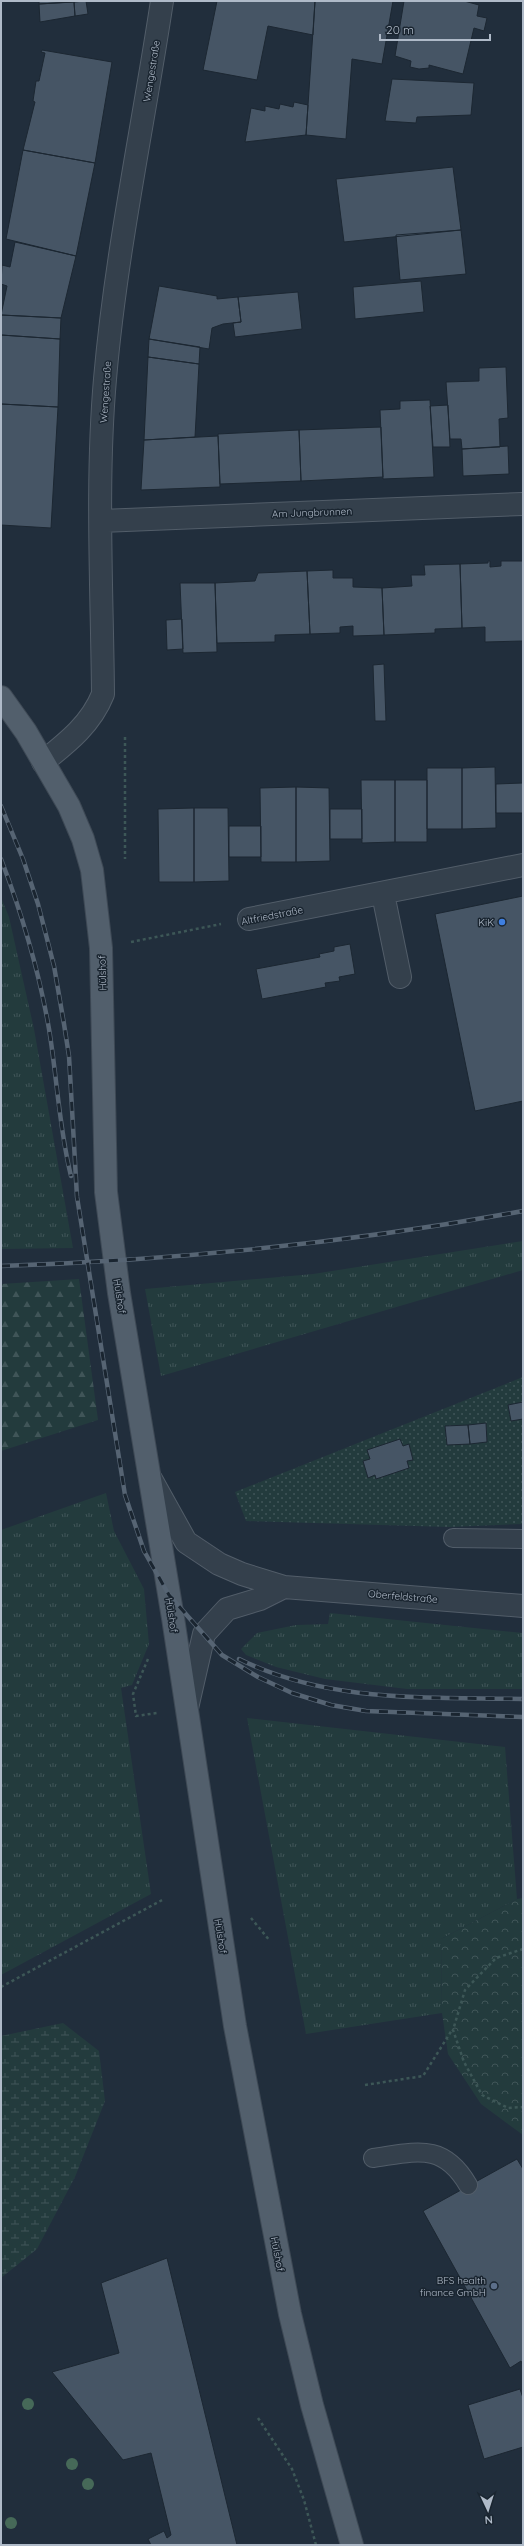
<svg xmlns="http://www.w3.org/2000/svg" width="524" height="2546" font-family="Quicksand,sans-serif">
  <defs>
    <pattern id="grass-tufts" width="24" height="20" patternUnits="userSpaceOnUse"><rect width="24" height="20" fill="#233b3d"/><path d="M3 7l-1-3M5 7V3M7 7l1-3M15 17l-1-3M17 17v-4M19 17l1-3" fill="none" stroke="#405558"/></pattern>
    <pattern id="forest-firs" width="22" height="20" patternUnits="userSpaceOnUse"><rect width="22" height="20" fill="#233b3d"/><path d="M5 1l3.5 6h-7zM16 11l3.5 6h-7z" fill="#405558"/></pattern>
    <pattern id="wetland-marsh" width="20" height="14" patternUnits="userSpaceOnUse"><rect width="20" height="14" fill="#233b3d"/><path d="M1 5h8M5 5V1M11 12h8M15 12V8" fill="none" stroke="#405558"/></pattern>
    <pattern id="park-crowns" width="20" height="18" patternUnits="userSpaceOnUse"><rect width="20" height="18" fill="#233b3d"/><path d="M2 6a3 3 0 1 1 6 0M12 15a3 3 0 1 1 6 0" fill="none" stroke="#405558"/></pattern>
    <pattern id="garden-dots" width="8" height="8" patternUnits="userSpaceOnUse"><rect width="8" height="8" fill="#233b3d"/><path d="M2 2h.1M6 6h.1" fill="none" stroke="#405558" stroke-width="1.8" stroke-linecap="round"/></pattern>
  </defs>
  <rect width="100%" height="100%" fill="#212e3c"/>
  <!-- grass -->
  <path fill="url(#grass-tufts)" d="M1,897l8,20 25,112 39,219 -72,1z
    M523,1241v29l-362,106 -16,-87 168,-15z
    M106,1493l8,38 30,58 5,55 -17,41 -11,3 30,206 -150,81v-445z
    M330,1613l193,20v56h-116l-82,-10 -49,-12 -30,-12 -5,-6 16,-16 39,-8 32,-1z
    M247,1718l258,29 12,152 -76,40 1,74 -136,21z"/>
  <!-- forest -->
  <path fill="url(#forest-firs)" d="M79,1279l19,141 -97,31v-167z"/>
  <!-- wetland -->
  <path fill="url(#wetland-marsh)" d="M63,2023l36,28 6,50 -30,76 -38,72 -36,29v-242z"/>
  <!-- park -->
  <path fill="url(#park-crowns)" d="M523,1898v237l-42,-31 -33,-50 -6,-41 -1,-74 76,-40z"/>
  <!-- garden -->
  <path fill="url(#garden-dots)" d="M523,1377v147l-74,3 -203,-6 -11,-29z"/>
  <!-- building -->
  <path fill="#465565" stroke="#1c2732" d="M39,1h47l-47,3z
    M86,1l2,13 -13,2 -1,-14z
    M217,1h98l-2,34 -45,-9 -11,54 -54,-10z
    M315,1h78l-11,63 -30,-5 -6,80 -40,-4z
    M404,1h60l15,4 -2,11 10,2 -3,13 -10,-3 -11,46 -34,-9v3l-10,1 -9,-2 1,-6 -16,-5z
    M74,2l1,14 -35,6 -1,-18z
    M42,50l70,12 -17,101 -72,-13 12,-48 -2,-1 3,-20h3l6,-28 -4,-1z
    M392,79l82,4 -3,32 -54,2 -1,6 -31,-2z
    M294,102l14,3 -2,30 -61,7 6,-34 14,3v-5l14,3 1,-5 13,3z
    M23,150l72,13 -19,93 -70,-17z
    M453,167l8,63 -117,12 -8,-63z
    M461,230l5,44 -66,6 -4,-45z
    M15,242l61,14 -15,62 -60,-3 6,-29 -6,-2 1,-19 8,2z
    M421,281l3,31 -69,7 -2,-32z
    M159,286l58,10v3l21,-2 3,25 -18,2 -11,4 -3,21 -60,-10z
    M298,292l4,37 -67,8 -2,-14 8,-1 -3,-25z
    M1,313v2l60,3 -1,21 -59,-4z
    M1,335l59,4 -2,68 -57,-3z
    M149,339l51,8 -1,17 -51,-7z
    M148,357l51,7 -4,73 -51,3z
    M506,367l2,51 -9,1 1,28 -38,2 -1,-10h-11l-4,-57 33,-1v-13z
    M430,400l4,77 -51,2 -3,-69 20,-1v-8z
    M1,404l57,3 -7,121 -50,-3z
    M448,405l2,42h-17l-3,-41z
    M381,427l2,50 -82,4 -2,-51z
    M299,430l2,51 -81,3 -2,-50z
    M218,436l2,51 -79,3 3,-50z
    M508,446l1,28 -46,2 -1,-27z
    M488,561h2v6l11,-1v-5h22v80l-38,1v-15l-23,1 -2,-64 28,-1z
    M460,564l2,64 -27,1v4l-51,2 -2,-47 30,-2 -1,-11h14l-1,-10z
    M333,570v8h20v9l29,1 2,47 -31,1v-10l-13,1v6l-30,1 -3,-63z
    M307,571l3,63 -35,1v7l-58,1 -2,-60 40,-2 3,-8z
    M180,583h35l2,69 -34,1z
    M182,619l1,30 -16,1 -1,-30z
    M384,664l2,57h-11l-2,-56z
    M495,767l1,61 -34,1v-61z
    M427,768h35v61h-35z
    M361,780h34v62l-33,1z
    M395,780h32v62h-32z
    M523,783v30h-27v-29z
    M296,787l33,1 1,73 -34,1z
    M296,787v75h-35l-1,-74z
    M194,808v74h-35l-1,-73z
    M194,808h34l1,73 -35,1z
    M330,809h32v30h-32z
    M229,826h32v31h-32z
    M523,896v205l-48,10 -40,-197z
    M350,944l5,30 -16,3 1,4 -15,2 1,4 -64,12 -6,-30 64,-12 -1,-3 15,-3v-4z
    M523,1402v17l-12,2 -3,-16z
    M486,1423l1,19 -17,2 -2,-19z
    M468,1425l2,19 -23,1 -2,-19z
    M400,1439l3,7 6,-2 4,16 -6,1 2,7 -33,11 -1,-4 -7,3 -5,-17 7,-2 -3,-9z
    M517,2159l6,10v196l-2,-4 -11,7 -87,-157z
    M167,2258l70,287h-86l-3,-6 16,-8 3,7 4,-3 -20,-82 -28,7 -71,-88 67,-19 -18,-70z
    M520,2389l3,9v49l-39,12 -16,-54z"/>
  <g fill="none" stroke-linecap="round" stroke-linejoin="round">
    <defs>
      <path id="service" d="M453,1538l70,1
        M373,2158c43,-6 70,-16 95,27"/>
      <path id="minor" d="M101,521l422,-17
        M43,762c25,-20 48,-38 60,-68 -1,-105 -7,-211 2,-315 11,-127 38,-252 57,-378
        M383,894l17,83
        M249,919l274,-54
        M151,1479l35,63 33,22 23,10 42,13 239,19
        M187,1708l17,-74 23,-25 33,-10 24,-12"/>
      <path id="primary" d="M1,697l25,35 43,74 14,33 9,31 9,78 5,244 13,101 54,325 62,408 55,288 22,91 40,140"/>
    </defs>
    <!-- service casing -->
    <use href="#service" stroke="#525d69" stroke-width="20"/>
    <!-- minor casing -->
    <use href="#minor" stroke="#525d69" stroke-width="24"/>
    <!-- primary casing -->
    <use href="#primary" stroke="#3e4955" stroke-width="24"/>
    <!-- path -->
    <path stroke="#3d5757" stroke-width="2.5" stroke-dasharray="3 3" stroke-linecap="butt" d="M125,737v122
      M131,942l90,-18
      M148,1659l-15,35 3,22 21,-3
      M251,1918l19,23
      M523,1949l-27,9 -31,32 -12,40 11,32 18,33 26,13 15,-1
      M1,1987l163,-88
      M365,2085l58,-9 29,-46
      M258,2418l34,51 12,31 12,45"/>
    <!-- service -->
    <use href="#service" stroke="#34404c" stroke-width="18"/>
    <!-- minor -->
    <use href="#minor" stroke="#34404c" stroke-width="22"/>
    <!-- primary -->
    <use href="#primary" stroke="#525f6c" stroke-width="22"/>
    <defs>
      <path id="rail" d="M1,806l22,53 15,45 16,62 10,58 5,32 8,141 48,298 19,56 25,44 53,60 36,22 34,16 39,12 35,6 157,6
        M1,859c21,55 38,112 48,170 8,48 10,99 22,147
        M1,1266c175,-6 349,-23 522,-55
        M239,1659c89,44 187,38 284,40"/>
    </defs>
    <!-- rail casing -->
    <use href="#rail" stroke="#566473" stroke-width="4.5"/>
    <!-- rail -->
    <use href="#rail" stroke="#1a2530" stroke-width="3" stroke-dasharray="9" stroke-linecap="butt"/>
  </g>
  <!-- trees -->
  <g fill="#466958">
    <circle cx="28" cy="2404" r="6"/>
    <circle cx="72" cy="2464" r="6"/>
    <circle cx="88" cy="2484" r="6"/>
    <circle cx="11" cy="2523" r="6"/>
  </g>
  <!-- markers -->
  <circle fill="#3f7fe0" stroke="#1a2530" stroke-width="1.5" cx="502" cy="922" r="4"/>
  <circle fill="#5c6f8a" stroke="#1a2530" stroke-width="1.5" cx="494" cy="2286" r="4"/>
  <g text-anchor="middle" stroke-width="3" stroke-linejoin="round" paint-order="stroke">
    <!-- street labels -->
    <g font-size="10" fill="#afbac8" stroke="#1a2530">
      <text transform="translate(151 71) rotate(-81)" y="4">Wengestraße</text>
      <text transform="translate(105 392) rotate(-86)" y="4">Wengestraße</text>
      <text transform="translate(312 512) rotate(-2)" y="4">Am Jungbrunnen</text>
      <text transform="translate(272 915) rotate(-11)" y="4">Altfriedstraße</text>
      <text transform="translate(102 973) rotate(-92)" y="4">Hülshof</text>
      <text transform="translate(120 1296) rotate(81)" y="4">Hülshof</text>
      <text transform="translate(403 1596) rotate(5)" y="4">Oberfeldstraße</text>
      <text transform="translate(172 1615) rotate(81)" y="4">Hülshof</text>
      <text transform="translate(221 1936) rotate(81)" y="4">Hülshof</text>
      <text transform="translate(278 2254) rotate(79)" y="4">Hülshof</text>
    </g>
    <!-- poi labels -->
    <g font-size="10" fill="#afbac8" stroke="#1a2530" text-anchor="end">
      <text x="494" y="926">KiK</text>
      <text x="486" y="2284">BFS health<tspan x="486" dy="12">finance GmbH</tspan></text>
    </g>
  </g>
  <!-- border -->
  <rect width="524" height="2546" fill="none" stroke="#afbac8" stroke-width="4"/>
  <!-- north arrow -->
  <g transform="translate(488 2510) rotate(176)" stroke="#1a2530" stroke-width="3" paint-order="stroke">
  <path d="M0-3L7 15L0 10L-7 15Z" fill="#afbac8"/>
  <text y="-6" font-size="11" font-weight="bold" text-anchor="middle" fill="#afbac8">N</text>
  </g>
  <!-- scale -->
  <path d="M380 34v6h110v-6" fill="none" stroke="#afbac8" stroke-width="2"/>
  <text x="386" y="34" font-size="12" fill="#afbac8" stroke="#1a2530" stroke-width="3" paint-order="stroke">20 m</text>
</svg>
